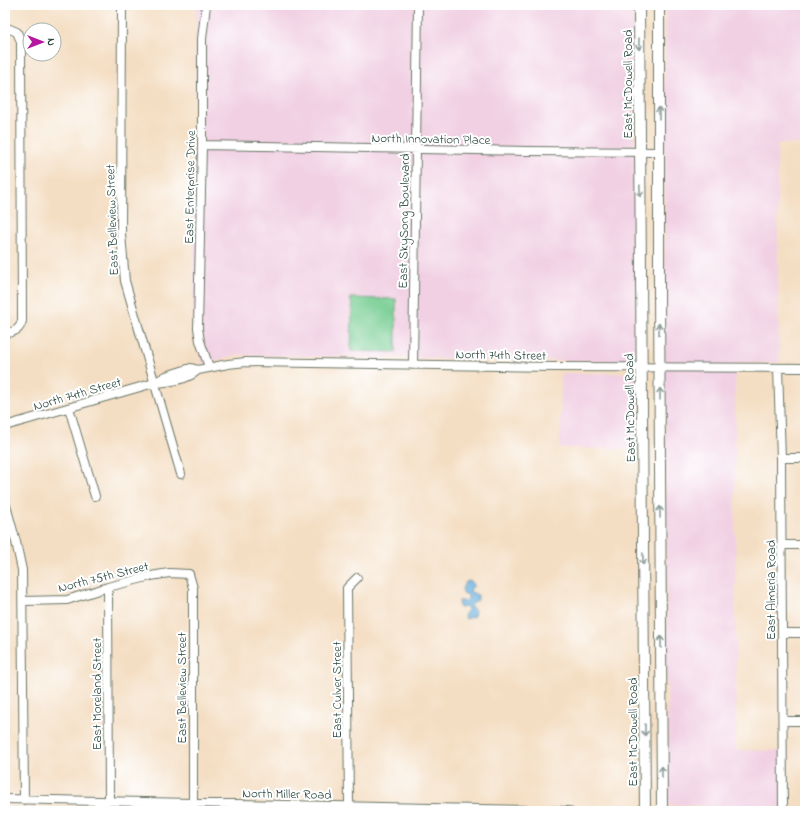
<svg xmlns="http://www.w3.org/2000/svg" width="810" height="816" font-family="'Indie Flower',sans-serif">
  <rect width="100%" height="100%" fill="#fff"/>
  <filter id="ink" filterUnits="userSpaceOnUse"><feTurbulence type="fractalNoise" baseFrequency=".025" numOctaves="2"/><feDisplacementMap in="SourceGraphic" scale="8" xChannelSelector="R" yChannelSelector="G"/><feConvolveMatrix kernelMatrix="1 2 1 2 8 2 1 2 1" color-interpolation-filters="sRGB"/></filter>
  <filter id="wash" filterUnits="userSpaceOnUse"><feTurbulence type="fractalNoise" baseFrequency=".012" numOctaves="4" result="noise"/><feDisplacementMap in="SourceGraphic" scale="16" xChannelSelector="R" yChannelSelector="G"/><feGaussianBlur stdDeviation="0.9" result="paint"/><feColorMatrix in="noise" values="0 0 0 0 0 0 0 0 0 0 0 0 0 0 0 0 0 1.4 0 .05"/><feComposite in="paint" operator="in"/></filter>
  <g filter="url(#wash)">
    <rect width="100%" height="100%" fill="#f4dec3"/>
    <!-- built -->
    <path fill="#f1d0e3" d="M196,5h437l4,357 -400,-7 -35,9 -9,-31z
      M665,5h140v139h-28l2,219h-44l1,387 51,1 -1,56 -118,-2 -3,-447z
      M561,373h76l-1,76 -76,-1z"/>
    <!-- green -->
    <path fill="#74cc91" stroke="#4a8462" d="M350,298l46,1v53l-45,-1 1,-46z"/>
    <!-- water -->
    <path fill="#66aedd" stroke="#427688" d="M469,581l4,2 1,2 -4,5 1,2 7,3v5l-8,5 5,6 -1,5 -8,3 -2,-4 4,-5v-3l-8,1 -2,-4 1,-3h7l2,-2v-4l-5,-2 -1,-5 4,-6z"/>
  </g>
  <g filter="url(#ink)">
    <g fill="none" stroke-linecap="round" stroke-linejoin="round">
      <defs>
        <path id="minor" d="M122,5l-1,229 4,47 56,193
          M206,5l-4,34v106l-4,183 2,13 9,26
          M5,27l12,5 4,10 1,279c-3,10 -7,10 -17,13
          M202,145l324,6 133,1
          M413,365l5,-360
          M778,368l3,90 2,353
          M154,383l12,-7 25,-8 7,2 30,-6 18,-2 308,5 251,1
          M69,408l26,88
          M5,426l149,-43c15,-1 34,-3 44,-13
          M781,458h24
          M5,502l11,40 6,28 2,230
          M782,545h23
          M108,587l1,214
          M23,601l44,-1 41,-13 43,-11 18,-3 20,1 4,14v215
          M782,633h23
          M783,721h22
          M5,799l564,12
          M349,806l-2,-218 10,-10"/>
        <path id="major" d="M639,5l6,806
          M659,5v285l3,521"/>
      </defs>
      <!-- minor casing -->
      <use href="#minor" stroke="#6a7566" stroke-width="10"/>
      <!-- major casing -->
      <use href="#major" stroke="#6a7566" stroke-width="12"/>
      <!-- minor -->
      <use href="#minor" stroke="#fff" stroke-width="8"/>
      <!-- major -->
      <use href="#major" stroke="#fff" stroke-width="10"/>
    </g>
    <!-- one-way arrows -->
    <defs><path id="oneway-shaft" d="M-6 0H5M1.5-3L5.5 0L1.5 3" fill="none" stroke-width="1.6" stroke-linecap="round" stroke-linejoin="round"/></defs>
    <g stroke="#8f9e9a">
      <use href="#oneway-shaft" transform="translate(639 44) rotate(90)"/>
      <use href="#oneway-shaft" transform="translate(659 113) rotate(-90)"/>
      <use href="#oneway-shaft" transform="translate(640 191) rotate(89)"/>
      <use href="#oneway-shaft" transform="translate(659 329) rotate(-91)"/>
      <use href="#oneway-shaft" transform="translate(660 394) rotate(-90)"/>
      <use href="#oneway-shaft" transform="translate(660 512) rotate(-90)"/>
      <use href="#oneway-shaft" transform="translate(643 559) rotate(89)"/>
      <use href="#oneway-shaft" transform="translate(661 642) rotate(-91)"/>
      <use href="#oneway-shaft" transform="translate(645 730) rotate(90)"/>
      <use href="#oneway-shaft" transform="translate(662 772) rotate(-90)"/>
    </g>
  </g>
  <g text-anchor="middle" stroke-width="4" stroke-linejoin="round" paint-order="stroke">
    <!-- street labels -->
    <g font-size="13" fill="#1f3d34" stroke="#fff">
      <text transform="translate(627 84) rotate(-90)" y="5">East McDowell Road</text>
      <text transform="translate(431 138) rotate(1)" y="5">North Innovation Place</text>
      <text transform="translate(189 187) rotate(-89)" y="5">East Enterprise Drive</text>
      <text transform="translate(111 220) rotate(-92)" y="5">East Belleview Street</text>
      <text transform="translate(403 221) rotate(-89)" y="5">East SkySong Boulevard</text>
      <text transform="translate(501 354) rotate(1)" y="5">North 74th Street</text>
      <text transform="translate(77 393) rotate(-16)" y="5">North 74th Street</text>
      <text transform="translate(629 408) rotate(-91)" y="5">East McDowell Road</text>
      <text transform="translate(103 576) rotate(-14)" y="5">North 75th Street</text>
      <text transform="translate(770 590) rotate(-90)" y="5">East Almeria Road</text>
      <text transform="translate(181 688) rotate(-90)" y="5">East Belleview Street</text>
      <text transform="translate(336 690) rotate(-90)" y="5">East Culver Street</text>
      <text transform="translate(96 694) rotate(-90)" y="5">East Moreland Street</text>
      <text transform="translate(632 732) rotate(-90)" y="5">East McDowell Road</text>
      <text transform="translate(287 793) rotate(1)" y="5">North Miller Road</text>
    </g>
  </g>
  <!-- margin -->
  <rect width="810" height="816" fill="none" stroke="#fff" stroke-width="20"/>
  <!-- north arrow -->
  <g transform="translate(42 42) rotate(90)"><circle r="19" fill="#ffffff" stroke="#a5b1ae"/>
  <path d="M0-3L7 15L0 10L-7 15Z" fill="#b5179e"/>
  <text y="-6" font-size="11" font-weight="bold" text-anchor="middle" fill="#1f3d34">N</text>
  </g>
</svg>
